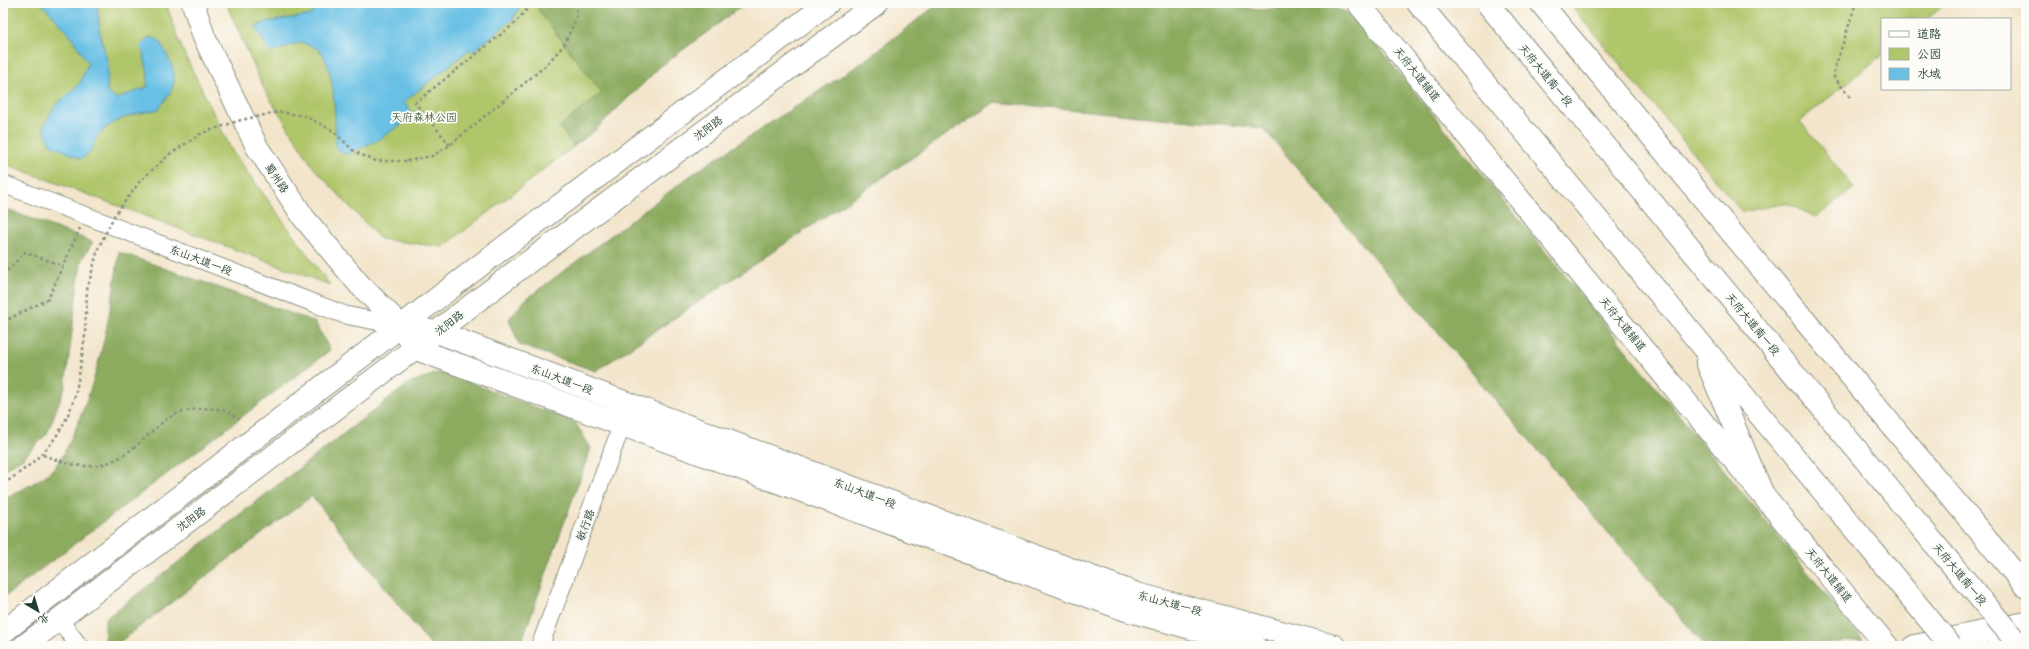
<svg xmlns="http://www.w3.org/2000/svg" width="2029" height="649" font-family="'Comic Neue','LXGW WenKai TC',sans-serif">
  <rect width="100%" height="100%" fill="#fdfcf7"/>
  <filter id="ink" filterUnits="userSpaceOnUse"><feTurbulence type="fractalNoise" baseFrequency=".025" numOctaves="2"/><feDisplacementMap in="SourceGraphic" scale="8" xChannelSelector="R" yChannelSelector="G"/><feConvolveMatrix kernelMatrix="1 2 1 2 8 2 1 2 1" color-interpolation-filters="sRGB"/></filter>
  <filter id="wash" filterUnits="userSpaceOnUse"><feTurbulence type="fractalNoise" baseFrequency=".012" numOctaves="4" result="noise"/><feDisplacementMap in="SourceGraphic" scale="16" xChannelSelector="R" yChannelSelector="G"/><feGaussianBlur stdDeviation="0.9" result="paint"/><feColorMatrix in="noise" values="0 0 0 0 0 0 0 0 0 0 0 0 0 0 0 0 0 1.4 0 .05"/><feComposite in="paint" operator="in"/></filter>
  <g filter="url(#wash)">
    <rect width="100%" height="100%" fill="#f3e5cb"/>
    <!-- green -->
    <path fill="#b0c66a" stroke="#68824f" d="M3,3h163l16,46 50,102 98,134 -327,-122z
      M226,3h520l-85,63 -66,64 -152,117 -63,-8 -67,-72 -49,-78z
      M1569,3h378l-20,16h-45v36l-82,66 54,67 -38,29 -30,-14 -44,9z"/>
    <!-- forest -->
    <path fill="#8cab5e" stroke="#567449" d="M539,3h207l-85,63 -66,64 -21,16 -15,-19 43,-34 -63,-82z
      M939,3h283l37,7 65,-6 27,10 512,626 -74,6h-84l-442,-518 -268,-26 -399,269 -77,-26 -10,-26 16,-19 169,-127 166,-109z
      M3,208l90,34 -12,19 -16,126 -18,47 -24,24 -20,12z
      M119,252l196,70 15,28 -327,248v-100c10,-3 40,-19 48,-27 12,-12 20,-32 27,-48 23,-56 33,-111 41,-171z
      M441,372l134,50 16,26 -71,198h-89l-119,-150 -198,150h-9v-27l304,-236z"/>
    <!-- water -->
    <path fill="#68c0e5" stroke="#447e8c" d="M41,3h56l3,30 8,31 -1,29 10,6 30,-12 1,-14 -7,-27 8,-9 10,3c17,31 24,42 -2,70 -20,3 -47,9 -60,27 -8,12 -1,13 -16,22l-31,-15 -7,-17 11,-20 26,-24 8,-20 -20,-31z
      M318,3h198l3,5 -6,11 -41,33 -2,-3 -66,53 10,14 -36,24 -33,15 -9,-8c-1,-23 0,-81 -17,-97 -4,-3 -13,-6 -18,-8l-30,11 -16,-26 11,-5 45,-7z"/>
  </g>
  <g filter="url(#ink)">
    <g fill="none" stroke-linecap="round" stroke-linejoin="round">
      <defs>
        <path id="street" d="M3,184l342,131 56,11
          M59,619l20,27
          M540,646l86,-232"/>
        <path id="secondary" d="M193,3l11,34 53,110 47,71 55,66 42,42 15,23 710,261 129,36
          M1358,3l529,643
          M1541,3l485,584
          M420,329l17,3 700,262 197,52
          M1915,646l111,-23
          M1999,646l27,-5"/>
        <path id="primary" d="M3,632l488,-375 337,-254
          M24,646l483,-368 370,-275"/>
        <path id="highway" d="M1418,3l467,563
          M1487,3l456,551
          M1707,362l56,133"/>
      </defs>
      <!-- street casing -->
      <use href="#street" stroke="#899180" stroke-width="19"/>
      <!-- secondary casing -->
      <use href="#secondary" stroke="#899180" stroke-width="24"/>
      <!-- primary casing -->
      <use href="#primary" stroke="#899180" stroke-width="24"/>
      <!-- highway casing -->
      <use href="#highway" stroke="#899180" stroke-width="24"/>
      <!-- path -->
      <path stroke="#899180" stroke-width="2.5" stroke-dasharray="3 3" stroke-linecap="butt" d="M1850,97l-16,-20v-6l22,-68
        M450,145l-35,-42 99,-79 14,-16 -2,-5
        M407,161l25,-5 18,-11 94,-78 20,-22 12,-26 2,-16
        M3,275l22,-23 38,14
        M3,322l45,-23 32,-71
        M43,455c17,6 37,14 56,10 30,-6 45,-29 68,-46 13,-10 46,-14 62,-7 3,2 6,5 10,7
        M3,484c31,-20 53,-39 67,-74 7,-16 9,-37 12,-54"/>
      <!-- street -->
      <use href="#street" stroke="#fff" stroke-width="17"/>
      <!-- secondary -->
      <use href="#secondary" stroke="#fff" stroke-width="22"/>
      <!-- primary -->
      <use href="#primary" stroke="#fff" stroke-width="22"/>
      <!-- highway -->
      <use href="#highway" stroke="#fff" stroke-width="22"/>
      <defs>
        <path id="highway-bridge" d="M1943,554l77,92
          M1885,566l66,80"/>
      </defs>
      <!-- highway-bridge casing -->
      <use href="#highway-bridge" stroke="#899180" stroke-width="24" stroke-linecap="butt"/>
      <!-- path-bridge -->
      <path stroke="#899180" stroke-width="2.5" stroke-dasharray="3 3" stroke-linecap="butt" d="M82,356l3,-20 2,-46 11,-41 16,-33 27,-36 29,-26 32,-21 39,-13 38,-8 26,4 28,15 22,21 21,9h31"/>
      <!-- highway-bridge -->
      <use href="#highway-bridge" stroke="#fff" stroke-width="22"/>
    </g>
  </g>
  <g text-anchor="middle" stroke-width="3.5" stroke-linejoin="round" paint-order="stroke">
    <!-- street labels -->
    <g font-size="11" fill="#1f3d34" stroke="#fdfcf7">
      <text transform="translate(1417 74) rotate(51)" y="4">天府大道辅道</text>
      <text transform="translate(1546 75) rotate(50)" y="4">天府大道南一段</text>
      <text transform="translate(708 128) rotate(-37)" y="4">沈阳路</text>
      <text transform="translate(277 178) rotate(56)" y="4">蜀州路</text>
      <text transform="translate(201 260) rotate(21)" y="4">东山大道一段</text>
      <text transform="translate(449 323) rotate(-38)" y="4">沈阳路</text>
      <text transform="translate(1623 324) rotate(51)" y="4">天府大道辅道</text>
      <text transform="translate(1753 324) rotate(50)" y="4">天府大道南一段</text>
      <text transform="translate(562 379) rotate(21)" y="4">东山大道一段</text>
      <text transform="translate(865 493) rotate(21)" y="4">东山大道一段</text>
      <text transform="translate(191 519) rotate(-37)" y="4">沈阳路</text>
      <text transform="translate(585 525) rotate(-70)" y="4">敏行路</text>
      <text transform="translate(1960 574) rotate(50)" y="4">天府大道南一段</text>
      <text transform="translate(1829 575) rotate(51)" y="4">天府大道辅道</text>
      <text transform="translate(1170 603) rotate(15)" y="4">东山大道一段</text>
    </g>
    <!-- park labels -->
    <g font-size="11" fill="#435f42" stroke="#fdfcf7">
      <text x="424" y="121">天府森林公园</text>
    </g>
  </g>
  <!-- margin -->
  <rect width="2029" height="649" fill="none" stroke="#fdfcf7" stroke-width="16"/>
  <!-- legend -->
  <rect x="1881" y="18" width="130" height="72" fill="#fdfcf7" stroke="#a4b0a9"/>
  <rect x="1889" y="31" width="20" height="6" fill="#ffffff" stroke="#a4b0a9"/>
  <text x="1917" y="38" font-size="12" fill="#1f3d34">道路</text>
  <rect x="1889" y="48" width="20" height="12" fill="#b0c66a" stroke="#a4b0a9"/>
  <text x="1917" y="58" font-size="12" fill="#1f3d34">公园</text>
  <rect x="1889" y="68" width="20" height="12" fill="#68c0e5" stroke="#a4b0a9"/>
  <text x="1917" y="78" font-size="12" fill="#1f3d34">水域</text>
  <!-- north arrow -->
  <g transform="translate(38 611) rotate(142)" stroke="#fdfcf7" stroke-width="3" paint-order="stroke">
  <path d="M0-3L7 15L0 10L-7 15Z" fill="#1f3d34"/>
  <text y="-6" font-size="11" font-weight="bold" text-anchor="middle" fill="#1f3d34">北</text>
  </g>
</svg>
